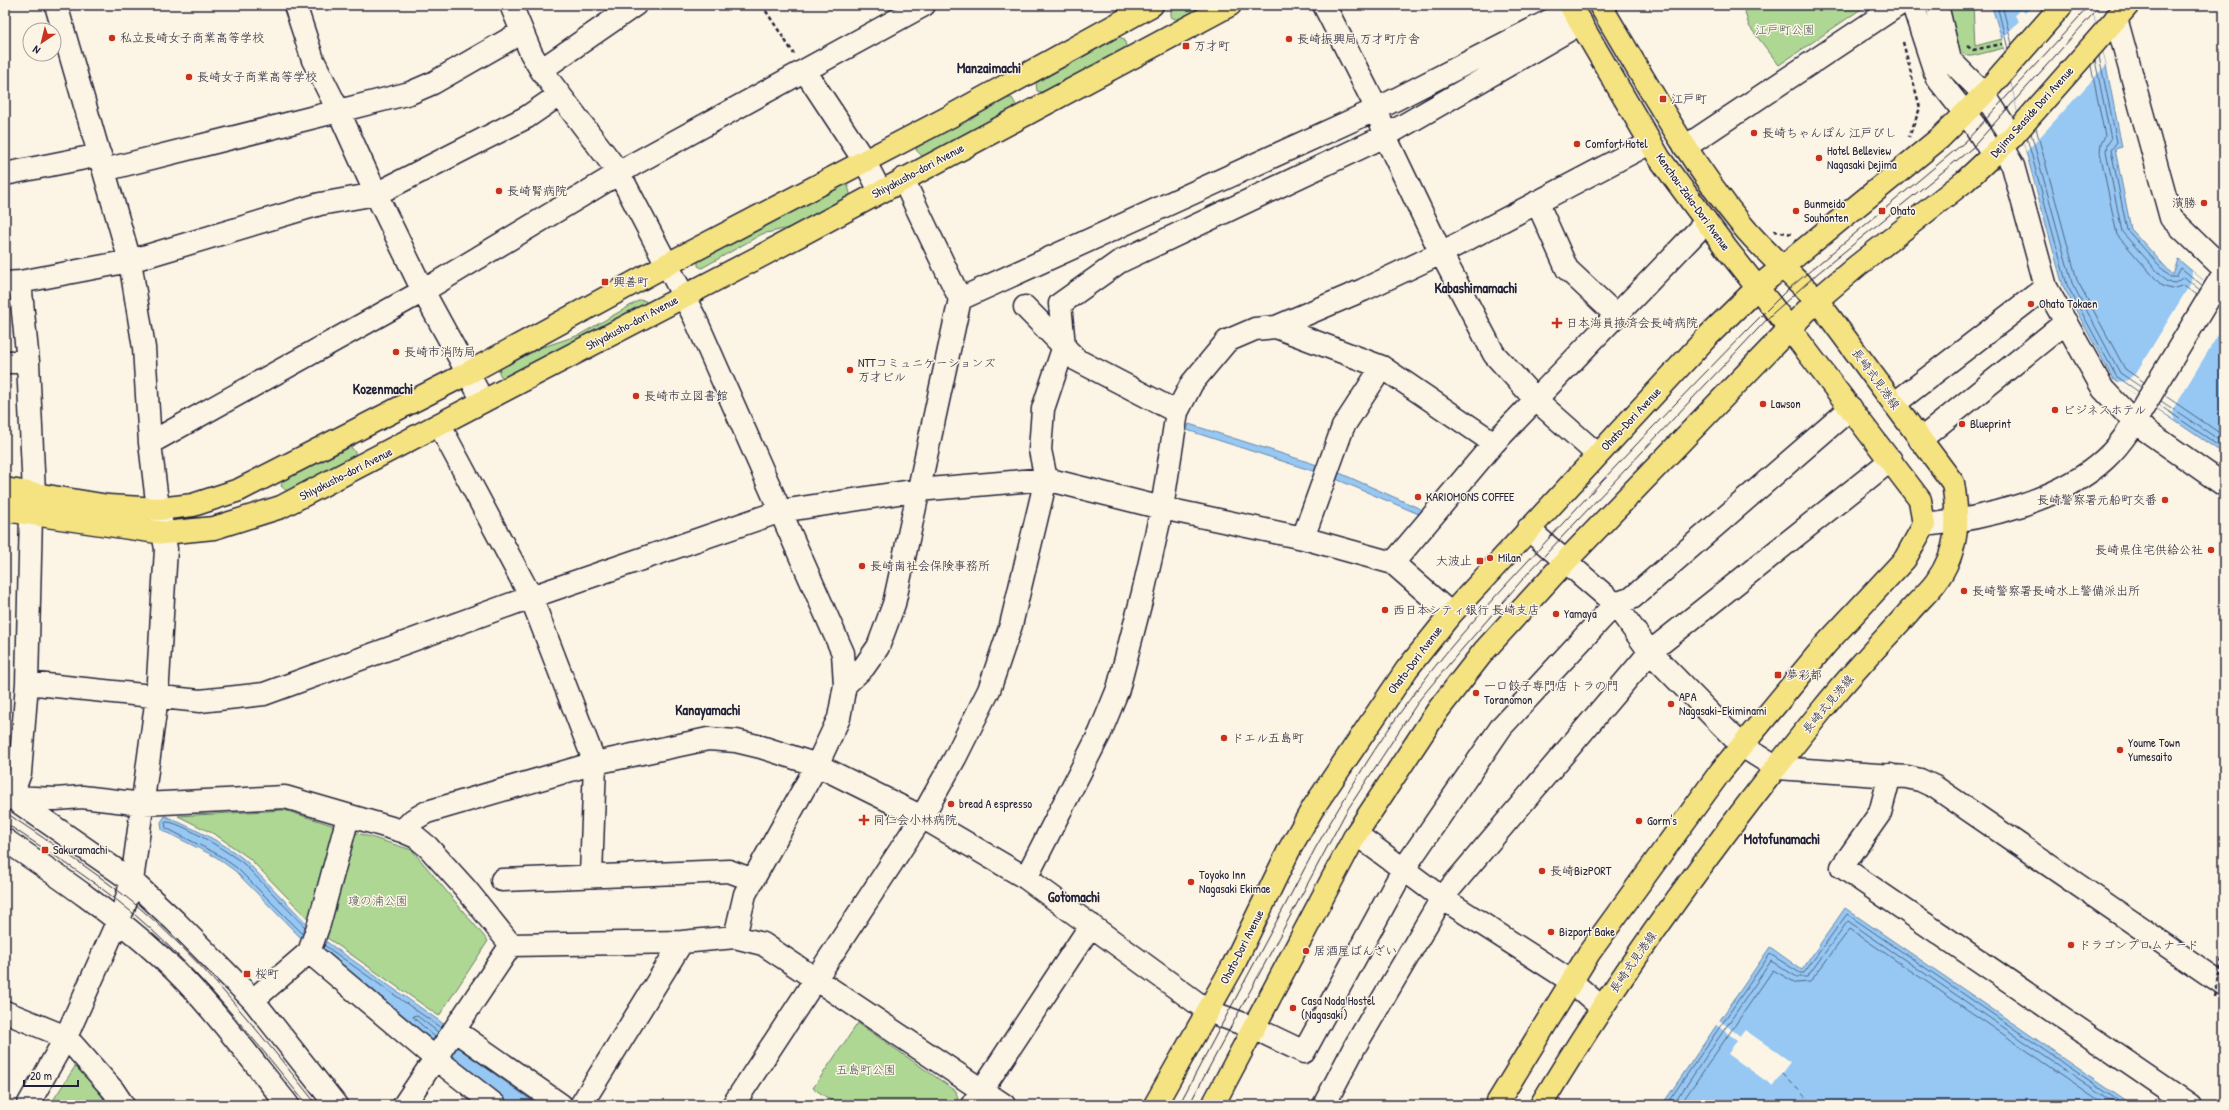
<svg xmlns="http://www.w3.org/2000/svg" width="2229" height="1110" font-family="'Patrick Hand','Klee One',sans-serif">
  <rect width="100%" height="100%" fill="#fcf5e5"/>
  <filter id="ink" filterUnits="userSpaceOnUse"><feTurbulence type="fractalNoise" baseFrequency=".025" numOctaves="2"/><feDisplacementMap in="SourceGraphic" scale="8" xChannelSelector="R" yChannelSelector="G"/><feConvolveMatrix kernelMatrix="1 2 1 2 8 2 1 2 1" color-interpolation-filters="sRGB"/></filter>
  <g filter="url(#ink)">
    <!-- green -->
    <path fill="#aed794" stroke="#687c68" d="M1182,5h28l-30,16 -9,-4v-6z
      M1743,5h124l-88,60 -30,-39z
      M1948,5h25l2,41 27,-7 17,-18 24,-16 -39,43 -32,8h-5l-7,-6z
      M1119,37l5,2 3,10 -85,43 -5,-1 -1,-8z
      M1007,98h5l4,7 -2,5 -91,47 -7,-7 1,-3z
      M843,184l5,2 3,11 -54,29 -35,8 -60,34 -4,-2v-5z
      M640,300l6,1 -1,6 -139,73 -4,-2 -3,-5 1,-4 40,-21 39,-13z
      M351,447l4,5v6l-66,35 -8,-7 2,-6z
      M284,810l128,40 76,91 -49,75 -113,-79 -77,-79 -33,-23 -38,-19z
      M858,1023l98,68 3,14h-121l-25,-17z
      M78,1062l30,43h-58z"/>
    <!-- water -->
    <path fill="#96c8f3" stroke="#6886a9" d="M1995,5h96l15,60 16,82 -7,2 16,80 42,46 5,-16 46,39v156l-111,-75 -50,-93 -37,-134 -24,-113 -10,-32z
      M1189,424l144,46 90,40 -2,5 -90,-38 -144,-47z
      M165,816c29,13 57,25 81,45l75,77 120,84 22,24 82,59h-37l-57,-40 -146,-123 -70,-71 -19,-14 -54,-27 -1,-8z
      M1845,908l287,197h-470l108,-158 32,23z"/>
    <!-- pier -->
    <path fill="#fcf5e5" d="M2033,5h58l15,60 -80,87 -24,-113 17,-18 -4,-5 3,-5 4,-1 3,3z
      M2192,271l32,27v27l-51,84 -1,5 3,6 -59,-38 10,-1 10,-8 55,-90z
      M1719,1020l21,16 5,-6 46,32 -18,24 -45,-32 9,-14 -21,-15z"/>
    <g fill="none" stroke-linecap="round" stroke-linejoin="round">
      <!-- shore -->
      <path stroke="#506485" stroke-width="1" d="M1997,5l11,44
        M2002,5l10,39
        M2099,56l18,86 -6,8 16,80 43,47h6l5,-9 22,18
        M2095,60l16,79 -4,6 -1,6 16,81 45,50 8,1 9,-6 16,13
        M2091,66l14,70 -4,8 -1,8 17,83 45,51 10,3 12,-4 13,10
        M2036,128l41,152 48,89 19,13
        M2031,133l41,150 48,90 21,14
        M2027,138l40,147 49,91 23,16
        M2164,395l60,41
        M2161,401l63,42
        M2159,405l65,44
        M303,934l-66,-66 -20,-14 -51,-26 -1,-6c14,-2 66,32 79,42l61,63
        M324,945l117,83
        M435,1037l-21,-19 -1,-2 3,-1 22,17
        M460,1049l78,56
        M1666,1105l104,-151 30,19h4l43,-59 278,191
        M1673,1105l98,-144 26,16h10l41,-56 269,184
        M1680,1105l93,-135 23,13 14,-1 40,-53 256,176"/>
      <!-- ferry -->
      <path stroke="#455472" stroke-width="1" stroke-dasharray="5 4" stroke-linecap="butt" d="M1783,1074l30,31"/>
      <defs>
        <path id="minor" d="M295,5l18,55 26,52 37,82 47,97 60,110
          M511,5l20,48 10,17 78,103 76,145 148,335 2,32 -6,33 -22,47 -72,129 -10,43
          M1324,5l53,104 8,27 56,117 53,101 41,45 62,55
          M1913,5l24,73 38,48 18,29
          M1937,5l13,55 34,34 28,43
          M2116,18l55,200 53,51
          M541,70l94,-65
          M805,71l60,91 15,29
          M1685,147l213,-142
          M2002,147l11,19 33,121 57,102 31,33 90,63
          M104,170l306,-77 23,-10 89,-51
          M5,174l95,-19
          M1537,202l30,67 49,46
          M20,282l8,80 6,131
          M5,283l15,-1 110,-21 190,-57 56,-10 151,-77 32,-22
          M960,299l417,-190 195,-100
          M1025,307l52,53 100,52
          M1276,327l87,-37 78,-37 209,-110
          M5,362h23
          M1894,404l152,-117
          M440,426l91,171 64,166 -4,113
          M1920,440l146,-118
          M150,443l273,-152 211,-127 290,-159
          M31,515l-4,168 -7,90 -9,24 45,2 26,-2 61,7 142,-7 117,34 14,6 12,10 37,41 46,57
          M1924,525c60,-6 136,-24 181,-66 22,-20 37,-50 52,-75 22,-37 45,-74 67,-111
          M1528,529l87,75 35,48 92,94 35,22 130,9 13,3 15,7 289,198
          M1303,538l40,-111 39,-60
          M1393,563l101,-120 212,-221
          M27,683l173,18 64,-7 267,-97 250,-86 137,-21 128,-11 116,29 141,30 90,25 58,51
          M845,685l19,-18 14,-20 16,-43 66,-305 -57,-120
          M1890,775l-10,38 -38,54 348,238
          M11,797l121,84 43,40 78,79 83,105
          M402,831l11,-11 14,-8 168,-49 113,-24 28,2 25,6 56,18 105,52 104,61 182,133 46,17 50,24 99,-182 99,-144 113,-122 17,-6 219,-190
          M1356,834l86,64 129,83 30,26
          M5,840c55,37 110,75 159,120 44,40 86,98 124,145
          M1026,878l74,-145 18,-44 25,-96 19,-85 15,-96 15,-29 35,-42 28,-12 21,-2 106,40 112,76
          M502,880l227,-9 24,9
          M309,952l126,106 60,47
          M253,1000l56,-48 10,-28 29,-107
          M5,1012l61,25 47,53 10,15
          M454,1030l107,75
          M28,1105l38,-68 58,-130 8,-26 25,-184 9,-148 -10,-56 -6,-50 -6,-95 -14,-87 -74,-256
          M404,1105l107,-160 171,-3 53,-5 28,7 241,161
          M581,1105l101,-163
          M733,1105l189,-288 33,-59 34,-68 22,-65 35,-146 -6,-29 3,-41 21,-63 -4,-42 59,-42 266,-126 196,-113
          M972,1105l119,-180
          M1324,1105l30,-57 88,-150 208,-246 241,-192"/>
        <path id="major" d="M1496,1105l93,-152 132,-182 105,-127 79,-85 19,-34 -4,-25 -130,-171
          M1541,1105c83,-139 179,-269 281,-395 27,-34 57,-65 86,-97 9,-11 20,-20 28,-31 23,-32 23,-63 17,-99l-136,-183"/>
        <path id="highway" d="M1570,5l90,154 66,89 64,81
          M1600,5c45,75 86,152 142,220 22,27 50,50 75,75
          M5,489l103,17 51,3 34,-4 46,-15 229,-117 200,-109 281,-147 203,-112
          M5,510l159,23 50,-5 67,-21 480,-251 469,-251
          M1155,1105l78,-139 56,-116 24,-42 94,-139 44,-55 256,-277 51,-50 182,-149 44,-44 78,-89
          M1213,1105l143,-271 82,-124 46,-59 80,-88 253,-263 40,-34 108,-85 47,-44 116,-132"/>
      </defs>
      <!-- minor casing -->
      <use href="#minor" stroke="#22223b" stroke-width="25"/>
      <!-- major casing -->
      <use href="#major" stroke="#22223b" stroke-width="25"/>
      <!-- highway casing -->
      <use href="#highway" stroke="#22223b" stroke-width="25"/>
      <!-- path -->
      <path stroke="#22223b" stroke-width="2.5" stroke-dasharray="4 3" stroke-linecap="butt" d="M762,5l32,49
        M1903,42l17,66 -11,29
        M1967,46l6,4 29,-6
        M1774,231l19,3"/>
      <!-- minor -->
      <use href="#minor" stroke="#fcf5e5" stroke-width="22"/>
      <!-- major -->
      <use href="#major" stroke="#f5e382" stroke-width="22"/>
      <!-- highway -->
      <use href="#highway" stroke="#f5e382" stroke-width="22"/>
      <!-- tram -->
      <path stroke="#22223b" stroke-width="1" d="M5,812c51,35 106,69 152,111 60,55 110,119 160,182
        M5,823c50,33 103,66 147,107 57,53 106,114 155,175
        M1179,1105l137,-258c30,-52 61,-104 97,-152 42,-57 91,-108 139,-160 64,-70 130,-139 197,-207l37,-37 180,-150 124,-136
        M1189,1105l157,-293 74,-113 30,-36 79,-91 243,-258 46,-41 154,-125 129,-143"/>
      <!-- path-bridge -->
      <path stroke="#22223b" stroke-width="2.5" stroke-dasharray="4 3" stroke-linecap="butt" d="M2214,997l10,-48"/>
    </g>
  </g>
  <!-- markers -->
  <g fill="#c8321e" stroke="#fcf5e5" stroke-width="1.5">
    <circle cx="112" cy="38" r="4"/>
    <circle cx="1289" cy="39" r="4"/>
    <rect x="1182" y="42" width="8" height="8" rx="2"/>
    <circle cx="189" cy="77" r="4"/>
    <rect x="1659" y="95" width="8" height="8" rx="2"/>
    <circle cx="1754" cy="133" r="4"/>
    <circle cx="1577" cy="144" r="4"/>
    <circle cx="1819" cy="158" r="4"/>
    <circle cx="499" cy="191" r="4"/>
    <circle cx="2204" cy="203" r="4"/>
    <circle cx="1796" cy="211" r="4"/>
    <rect x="1878" y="207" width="8" height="8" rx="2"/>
    <rect x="601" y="278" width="8" height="8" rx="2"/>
    <circle cx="2031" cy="304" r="4"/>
    <path d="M1555 317h4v4h4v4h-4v4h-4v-4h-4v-4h4z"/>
    <circle cx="396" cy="352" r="4"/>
    <circle cx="850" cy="370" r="4"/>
    <circle cx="636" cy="396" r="4"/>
    <circle cx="1763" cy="404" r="4"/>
    <circle cx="2055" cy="410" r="4"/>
    <circle cx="1962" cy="424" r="4"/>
    <circle cx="1418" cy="497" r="4"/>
    <circle cx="2165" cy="500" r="4"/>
    <circle cx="2211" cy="550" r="4"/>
    <circle cx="1490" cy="558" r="4"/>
    <rect x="1476" y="557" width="8" height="8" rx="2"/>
    <circle cx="862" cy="566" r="4"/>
    <circle cx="1964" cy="591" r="4"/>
    <circle cx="1385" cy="610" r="4"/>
    <circle cx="1556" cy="614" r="4"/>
    <rect x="1774" y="671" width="8" height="8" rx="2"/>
    <circle cx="1476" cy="693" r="4"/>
    <circle cx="1671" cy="704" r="4"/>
    <circle cx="1224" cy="738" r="4"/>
    <circle cx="2120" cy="750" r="4"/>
    <circle cx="951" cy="804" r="4"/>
    <path d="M862 814h4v4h4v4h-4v4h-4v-4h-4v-4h4z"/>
    <circle cx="1639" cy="821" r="4"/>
    <rect x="41" y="846" width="8" height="8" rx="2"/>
    <circle cx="1542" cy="871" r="4"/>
    <circle cx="1191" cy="882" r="4"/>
    <circle cx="1551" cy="932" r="4"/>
    <circle cx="2071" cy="945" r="4"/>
    <circle cx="1306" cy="951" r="4"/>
    <rect x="243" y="970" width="8" height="8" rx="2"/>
    <circle cx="1293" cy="1008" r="4"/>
  </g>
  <g text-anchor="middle" stroke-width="3" stroke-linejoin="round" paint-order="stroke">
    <!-- park labels -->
    <g font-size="12" fill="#4c5856" stroke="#fcf5e5">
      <text x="1785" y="34">江戸町公園</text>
      <text x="378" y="905">瓊の浦公園</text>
      <text x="866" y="1074">五島町公園</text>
    </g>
    <!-- poi labels -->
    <g font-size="12" fill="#22223b" stroke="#fcf5e5" text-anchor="start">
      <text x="120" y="42">私立長崎女子商業高等学校</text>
      <text x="1297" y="43">長崎振興局 万才町庁舎</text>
      <text x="1194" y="50">万才町</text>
      <text x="197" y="81">長崎女子商業高等学校</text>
      <text x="1671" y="103">江戸町</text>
      <text x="1762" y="137">長崎ちゃんぽん 江戸びし</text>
      <text x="1585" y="148">Comfort Hotel</text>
      <text x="1827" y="155">Hotel Belleview<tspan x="1827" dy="14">Nagasaki Dejima</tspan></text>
      <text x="507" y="195">長崎腎病院</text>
      <text x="2196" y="207" text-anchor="end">濱勝</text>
      <text x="1804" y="208">Bunmeido<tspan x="1804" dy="14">Souhonten</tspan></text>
      <text x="1890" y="215">Ohato</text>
      <text x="613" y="286">興善町</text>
      <text x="2039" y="308">Ohato Tokaen</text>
      <text x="1566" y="327">日本海員掖済会長崎病院</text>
      <text x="404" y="356">長崎市消防局</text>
      <text x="858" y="367">NTTコミュニケーションズ<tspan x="858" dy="14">万才ビル</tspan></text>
      <text x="644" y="400">長崎市立図書館</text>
      <text x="1771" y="408">Lawson</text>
      <text x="2063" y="414">ビジネスホテル</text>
      <text x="1970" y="428">Blueprint</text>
      <text x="1426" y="501">KARIOMONS COFFEE</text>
      <text x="2157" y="504" text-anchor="end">長崎警察署元船町交番</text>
      <text x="2203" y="554" text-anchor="end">長崎県住宅供給公社</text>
      <text x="1498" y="562">Milan</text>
      <text x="1472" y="565" text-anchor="end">大波止</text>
      <text x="870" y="570">長崎南社会保険事務所</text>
      <text x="1972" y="595">長崎警察署長崎水上警備派出所</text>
      <text x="1393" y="614">西日本シティ銀行 長崎支店</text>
      <text x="1564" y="618">Yamaya</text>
      <text x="1786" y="679">夢彩都</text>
      <text x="1484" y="690">一口餃子専門店 トラの門<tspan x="1484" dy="14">Toranomon</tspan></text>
      <text x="1679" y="701">APA<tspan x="1679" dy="14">Nagasaki-Ekiminami</tspan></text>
      <text x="1232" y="742">ドエル五島町</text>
      <text x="2128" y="747">Youme Town<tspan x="2128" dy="14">Yumesaito</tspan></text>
      <text x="959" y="808">bread A espresso</text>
      <text x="873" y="824">同仁会小林病院</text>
      <text x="1647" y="825">Gorm's</text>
      <text x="53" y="854">Sakuramachi</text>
      <text x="1550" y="875">長崎BizPORT</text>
      <text x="1199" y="879">Toyoko Inn<tspan x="1199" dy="14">Nagasaki Ekimae</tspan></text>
      <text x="1559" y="936">Bizport Bake</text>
      <text x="2079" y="949">ドラゴンプロムナード</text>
      <text x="1314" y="955">居酒屋ばんざい</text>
      <text x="255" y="978">桜町</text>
      <text x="1301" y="1005">Casa Noda Hostel<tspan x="1301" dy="14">(Nagasaki)</tspan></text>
    </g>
    <!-- street labels -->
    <g font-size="12" fill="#22223b" stroke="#fcf5e5">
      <text transform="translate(2032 112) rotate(-48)" y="4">Dejima Seaside Dori Avenue</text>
      <text transform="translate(918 171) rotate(-28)" y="4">Shiyakusho-dori Avenue</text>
      <text transform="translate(1693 202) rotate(54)" y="4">Kenchou-Zaka-Dori Avenue</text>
      <text transform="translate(632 323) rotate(-28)" y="4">Shiyakusho-dori Avenue</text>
      <text transform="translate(1876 379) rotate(54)" y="4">長崎式見港線</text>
      <text transform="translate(1631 419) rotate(-47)" y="4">Ohato-Dori Avenue</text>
      <text transform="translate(346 474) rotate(-27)" y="4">Shiyakusho-dori Avenue</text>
      <text transform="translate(1415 660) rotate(-53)" y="4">Ohato-Dori Avenue</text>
      <text transform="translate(1828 704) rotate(-50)" y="4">長崎式見港線</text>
      <text transform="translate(1242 947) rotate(-63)" y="4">Ohato-Dori Avenue</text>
      <text transform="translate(1633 962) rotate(-55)" y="4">長崎式見港線</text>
    </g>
    <!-- quarter labels -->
    <g font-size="14" font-weight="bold" fill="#22223b" stroke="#fcf5e5">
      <text x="989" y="73">Manzaimachi</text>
      <text x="1476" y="293">Kabashimamachi</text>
      <text x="383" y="394">Kozenmachi</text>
      <text x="708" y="715">Kanayamachi</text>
      <text x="1782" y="844">Motofunamachi</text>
      <text x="1074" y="902">Gotomachi</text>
    </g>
  </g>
  <!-- margin -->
  <rect width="2229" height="1110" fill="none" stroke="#fcf5e5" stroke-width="20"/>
  <rect x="10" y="10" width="2209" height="1090" fill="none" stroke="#22223b" stroke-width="1.5" filter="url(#ink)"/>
  <!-- north arrow -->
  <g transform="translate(42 42) rotate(215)"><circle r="19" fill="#fcf5e5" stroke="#a5a1a1"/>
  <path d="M0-3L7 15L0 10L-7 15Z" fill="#c8321e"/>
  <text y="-6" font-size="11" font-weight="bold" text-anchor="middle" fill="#22223b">N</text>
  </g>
  <!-- scale -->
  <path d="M24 1080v6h54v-6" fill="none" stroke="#22223b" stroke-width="2"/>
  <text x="30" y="1080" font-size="12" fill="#22223b" stroke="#fcf5e5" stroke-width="3" paint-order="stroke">20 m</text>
</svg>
